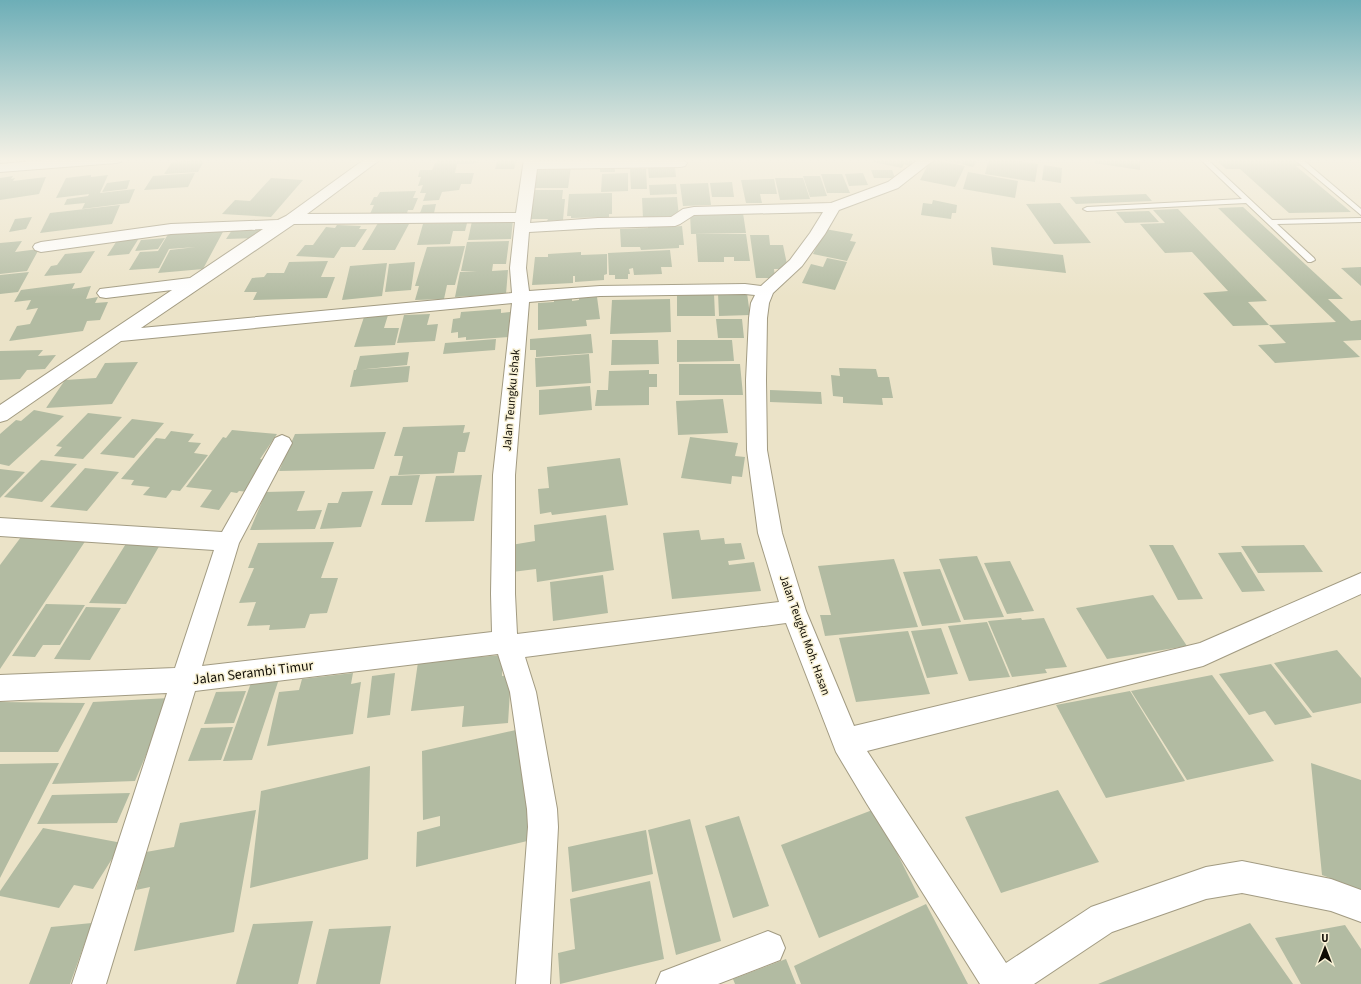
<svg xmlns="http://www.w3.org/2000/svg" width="1361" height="984" font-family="'Source Sans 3',sans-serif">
  <rect width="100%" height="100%" fill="#ebe3c8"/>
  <!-- building -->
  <path fill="#b2bba2" d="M205,159l-7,13 -34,2 8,-12z
    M428,159h51l-1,4 -21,1 -2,9h19l-3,11h-10l-2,6 -17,2 -3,8 -16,1 3,-8h-6l3,-8 -5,1 3,-9h-3l2,-7h12l4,-9h-9z
    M498,159h19l-3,10h-19z
    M874,159h40l-4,7 -6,-2 -2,4 -29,-6z
    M931,159l34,7 -10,21 -35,-7z
    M947,159h16l-4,5 -13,-3z
    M964,159h15l-6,8 -12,-3z
    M989,159h21l28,5 -3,18 -50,-8z
    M1094,159h46v11l-46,-7z
    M1215,159h80l8,7h-7l55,46 -62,1 -49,-44h-14z
    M1044,165l18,3 -1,15 -19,-3z
    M536,167h35l-3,21h-35z
    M600,167h15v5h-15z
    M675,167l1,10 -27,1 -1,-10z
    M630,169h16l1,20h-16z
    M871,170h21l3,8h-21z
    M968,172l50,9 -3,17 -52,-9z
    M195,173l-7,14 -44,3 9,-14z
    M628,173v18l-27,1 1,-18z
    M863,173l5,12 -19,1 -4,-12z
    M821,174h21l8,19h-23z
    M91,175v2l17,-2 -8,18 35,-4 -6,14 -47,6 3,-6 -21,2 3,-6 21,-3 1,-2 -33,4 10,-20z
    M13,176l-2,3 4,-1 -2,3 33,-4 -7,17 -39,6v-22z
    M803,176h17l7,20 -17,1z
    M271,178l32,2 -32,37 -49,-3 13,-14 15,1z
    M775,178h28l7,21 -30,1z
    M774,179l3,15h-17l2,9h-16l-5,-23z
    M130,180l-3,9 -25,3 5,-9z
    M732,182l2,15h-22l-2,-14z
    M708,183l3,22 -28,1 -3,-22z
    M676,184l1,10 -27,1 -1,-10z
    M532,190h31l-1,9h3l-2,21 -16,1 1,-2h-23l3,-14h4l1,-6h25h-27z
    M416,191l-3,7h5l-5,12h-5l-1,3 -37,1 4,-9h-4l4,-8h3l3,-5z
    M612,193v21h-3v3l-38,1v-2h-4l2,-22z
    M1146,194l6,7 -76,3 -6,-7z
    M677,197l2,20 -36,1 -1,-20z
    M933,200l24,5 -1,8h-4l-1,6 -30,-4 2,-12 9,1z
    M1060,203l31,40 -37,1 -28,-40z
    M436,204l-2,9h-14l3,-8z
    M120,205l-8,19 -72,9 10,-20z
    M1243,207l100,92h-15l23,22 10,-1v20l-18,1 17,16 -85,6 -17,-18 28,-2 -17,-18 67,-3 -118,-114z
    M1178,209l89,92 -19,1 21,23 -36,1 -30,-33 25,-2 -36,-39 -27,1 -25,-29 25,-1 -12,-13z
    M1149,211l10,11 -34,1 -9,-11z
    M743,213l3,20 -55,1 -1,-20z
    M32,217l-6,12 -17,3 6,-13z
    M513,220l-2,19 -43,1 4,-19z
    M668,222v5l14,-1 2,19h-5v3l-38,2 -1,-3h-19l-1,-18 28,-1v-5z
    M378,223l31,1 -14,26h-33z
    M467,223l-2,8h-12l-3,13 -33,1 6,-21z
    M337,225l24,1 -2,3h8l-12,18h-14l-7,11 -38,-2 9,-11h8l13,-18 9,1z
    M261,226l-6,12 -29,1 8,-12z
    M225,228l-22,41 -45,4 12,-23 26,-3 -27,2 -10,19 -30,2 11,-18 18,-1 12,-20z
    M825,229l28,5 -3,7 6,1 -9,19 -34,-7z
    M696,234h50l4,27h-16v-4h-10v5h-26z
    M750,235h19l1,10h13l5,24h-14l1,9h-19z
    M139,238l-10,16 -22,2 11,-17z
    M165,238l-7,11 -23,2 6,-11z
    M22,241l-7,11 24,-3 -12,22 -27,3v-31z
    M509,241l-3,23h-13l-1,7 16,-1 -2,24 -51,3 5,-25 17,-1h-16l6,-29z
    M465,246l-10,39h-8l-3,14 -29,1 4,-14h-4l12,-39z
    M991,247l72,8 3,18 -73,-8z
    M670,250l2,17h-11l1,7 -28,1 -1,-7 -4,1 1,5h-2v5h-13v-4h-6l-1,-22z
    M95,251l-14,22 -37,3 7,-10 6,-1 8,-11z
    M581,252v3l26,-1v20l-3,1v5l-29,2v-6h-2v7l-41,2 3,-28h13v-3z
    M827,258l20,4 -12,28 -33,-7 9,-19 12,3z
    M328,261l-7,16h14l-8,21 -74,2 4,-8h-13l8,-14 12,-1 3,-4h17l5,-11z
    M415,262l-4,28 -26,2 4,-28z
    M387,263l-5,33 -40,4 8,-34z
    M1361,267v19l-20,-18z
    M29,272l-11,20 -18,2v-19z
    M75,283l-3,6 19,-3 -5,13 12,-2 -3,6 13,-1 -8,18 -13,1 -4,10 -74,10 8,-15 13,-2 8,-16 -12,2 5,-10 -17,2 7,-12z
    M677,293h37l1,23h-38z
    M718,293h29l3,22 -31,1z
    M572,297v4l7,-1v-2l18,-1 3,22 -14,1 1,6 -49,4v-27l16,-1v-4z
    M670,299l1,33 -61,2 2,-34z
    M501,309v4l9,-1 -1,25 -43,3v-3l-8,1v-6l-7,1 2,-14 7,-1 1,-6z
    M430,314l-3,11 11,-1 -3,17 -38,2 7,-28z
    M388,315l-4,13h15l-4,17 -41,2 10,-30z
    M716,319h26l2,19h-26z
    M591,334l2,19 -57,4v-7h-6v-11z
    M496,339l-1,11 -52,4 2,-11z
    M612,340h46l1,24 -48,1z
    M677,340h55l2,21 -57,1z
    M43,350l-5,6 18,-1 -11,14 -18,1 -7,9 -20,1v-29z
    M409,352l-2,13 -51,5 4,-14z
    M589,354l2,29 -55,4 -1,-29z
    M138,362l-26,42 -66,4 19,-28 31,-2 9,-15z
    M679,364h61l3,31h-64z
    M410,366l-2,16 -58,5 4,-17z
    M839,368l37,1 2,8h11l4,21h-11l1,7 -40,-2v-6l-10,-1 -2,-21 9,1z
    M649,370v4h8v13h-8v18l-54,1 2,-16h11l1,-19z
    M590,386l2,24 -53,5v-25z
    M770,390l51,2 1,12 -52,-2z
    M723,399l5,34 -50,2 -2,-34z
    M34,410l30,6 -55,50 -9,-2v-30l16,-14 5,1z
    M88,413l34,4 -39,42 -29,-3 8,-9 -6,-1z
    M132,419l32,4 -30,35 -34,-4z
    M465,425l-2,8 7,-1 -5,20h-7l-4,21 -56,2 5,-19h-9l9,-29z
    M232,430l45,4 -17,25 10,2 -21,31 -10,-1 -2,2 -6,-1 -12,18 -19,-3 12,-17 -26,-3 37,-50 3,1z
    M171,431l23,3 -6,8 13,1 -7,10 14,2 -28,36 -8,-1 -6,8 -23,-3 7,-8 -19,-2 3,-5 -13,-1 35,-41 9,1z
    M386,432l-12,37 -95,2 16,-37z
    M690,437l48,6 -3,13 10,1 -3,20 -10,-1 -1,8 -50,-6z
    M620,458l8,47 -76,10 -1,-3 -11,2 -2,-25 11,-1 -2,-21z
    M41,460l36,4 -35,38 -38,-5z
    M85,468l34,4 -32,39 -37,-4z
    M0,469l25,3 -25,26z
    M420,475l-8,30h-31l9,-29z
    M482,475l-8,46 -49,1 11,-46z
    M305,491l-8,20 25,-1 -7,19 -65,1 16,-38z
    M373,491l-12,36 -41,2 8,-26h10l4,-11z
    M606,515l8,55 -77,12 -1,-13 -24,3 -1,-27 24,-4 -1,-16z
    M699,530l2,10 23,-2 1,6 16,-1 4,16 -17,2 1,4 25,-3 7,29 -89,8 -9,-66z
    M24,533l66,1 -90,135v-104z
    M127,542l34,1 -35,61 -37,-1z
    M334,542l-13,36h17l-11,35 -17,1 -5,14 -36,2 1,-5 -23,1 9,-24 -17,1 15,-35h-6l10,-25z
    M1149,545h24l30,54 -25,1z
    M1304,545l19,27 -65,1 -17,-27z
    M1241,552l24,39 -23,1 -24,-39z
    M977,556l27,61 -40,3 -25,-61z
    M894,559l24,68 -93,9 -5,-21h11l-13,-49z
    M1010,561l24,50 -27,3 -23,-51z
    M940,569l21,53 -39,4 -19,-54z
    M603,575l5,38 -55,8 -3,-39z
    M1153,595l34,51 -80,13 -31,-51z
    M46,604l39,1 -25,40h-17l-8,12 -23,-1z
    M86,607l35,1 -31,52 -36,-1z
    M1021,618l1,2 22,-2 23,49 -22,2 2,4 -35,4 -24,-56z
    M987,622l23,55 -41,4 -21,-55z
    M941,628l17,46 -31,4 -16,-47z
    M908,631l22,63 -74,8 -17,-64z
    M1337,650l24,28v25l-48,10 -39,-50z
    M503,655l-1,21 9,-1 -3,48 -46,4 2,-21 -53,5 7,-49z
    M1271,664l41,53 -37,8 -10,-14 -16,4 -30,-41z
    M353,673l-2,11 10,-2 -8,52 -86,12 12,-54 20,-2 3,-11z
    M395,673l-5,42 -23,3 5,-42z
    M1212,675l62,86 -87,19 -56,-89z
    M279,679l-27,81 -29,1 29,-81z
    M246,691l-12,32 -30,1 12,-32z
    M1130,691l55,90 -79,17 -50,-93z
    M170,698l-35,83 -83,3 41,-82z
    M0,702l85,1 -27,49h-58z
    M233,727l-12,33 -33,1 13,-33z
    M525,728l11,111 -120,28 1,-35 23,-6v-10l-17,4 -1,-69z
    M59,763l-59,115v-114z
    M1311,763l50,17v110l-39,-15z
    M370,766l-2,93 -118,29 11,-97z
    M1058,790l41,72 -98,31 -36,-76z
    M130,793l-13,30 -80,1 15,-29z
    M875,809l44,88 -100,41 -38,-93z
    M256,810l-22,122 -100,19 16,-64 -14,3 10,-38 28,-5 6,-24z
    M739,816l30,90 -36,12 -28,-92z
    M690,819l31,122 -45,14 -28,-125z
    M43,828l79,15 -29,46 -19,-4 -15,23 -59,-12v-5z
    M646,830l7,44 -81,18 -4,-45z
    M650,881l14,78 -104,25 -2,-31 17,-4 -5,-50z
    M926,904l42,80h-167l-7,-18z
    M313,921l-15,63h-62l17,-60z
    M92,923l-22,61h-41l22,-57z
    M1250,923l43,61h-195z
    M1345,925l16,24v35h-60l-26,-46z
    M391,926l-11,58h-64l13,-55z
    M786,959l10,25h-61l-2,-5z"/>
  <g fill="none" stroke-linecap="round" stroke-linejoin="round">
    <defs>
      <path id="service" d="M1200,159h7l65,61 89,-2v4l-84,2 37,34 1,2 -4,2h-3l-62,-59 -159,8 -4,-2 4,-2 155,-8z
        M1294,159h8l59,50v6z"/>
      <path id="minor" d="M57,159h66l-2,3 -5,1 -116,9v-8z
        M365,159h16l-74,55 209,-1 8,-54h14v2l144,-2 5,4 -2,3 -5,1 -143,2 -7,54 68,-5 73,-1 12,-8 11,-2 137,-4 57,-21 31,-23h16l-37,29 -59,22 -14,24 -23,32 -29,27 -4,10 -2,15 -1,62 1,70 15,83 24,78 48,115 346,-83 161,-70v21l-158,72 -336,85 139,212 85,-56 115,-40 36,-6 89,18 30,11v32l-30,-11 -89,-18 -36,6 -94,33 -78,52h-54l-113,-180 -31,-52 -50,-129 -261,34 11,35 21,117 1,18 -8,157h-34l12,-157 -1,-18 -17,-117 -12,-38 -303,37 -89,293h-34l95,-291 -167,8v-26l175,-7 39,-118 -214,-14v-18l222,14 53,-94 7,-3 7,3 3,5 -53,100 -37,123 290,-34 -1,-38 2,-119 19,-172 -391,38 -114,79 -7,2v-17l172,-115 -66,8 -6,-1 -3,-4 3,-4 90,-11 73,-49 -92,5 -130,18 -6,-2 -2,-3 2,-3 6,-2 130,-18 107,-4 8,-4zM823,212l-13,21 -20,27 -29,26 -16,-2 -145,2 -71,5 -3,-23 3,-36 69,-4 77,-2 5,-2 14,-9zM515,222l-5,46 2,25 -371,35 153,-104zM745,294l10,1 -4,8 -2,15 -3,62 1,70 11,83 21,69 -262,32 -2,-40v-119l14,-173 71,-6z
        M768,931l12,5 5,12 -5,12 -62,24h-62l5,-12z"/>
    </defs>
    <!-- service casing -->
    <use href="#service" stroke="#a29b82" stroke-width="2"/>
    <!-- minor casing -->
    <use href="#minor" stroke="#a29b82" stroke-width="2"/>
    <!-- service -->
    <use href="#service" fill="#fff" fill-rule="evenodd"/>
    <!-- minor -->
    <use href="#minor" fill="#fff" fill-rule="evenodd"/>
  </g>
  <!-- sky -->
  <linearGradient id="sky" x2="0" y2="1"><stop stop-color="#6daeb7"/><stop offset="0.54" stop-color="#f6f2e6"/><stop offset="1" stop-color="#f6f2e6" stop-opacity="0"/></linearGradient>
  <rect width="1361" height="297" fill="url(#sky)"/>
  <g text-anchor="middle" stroke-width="3" stroke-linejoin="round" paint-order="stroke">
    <!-- street labels -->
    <g font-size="12" fill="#0f0c04" stroke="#f8f1d5">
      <text transform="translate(511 400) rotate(-85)" y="4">Jalan Teungku Ishak</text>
      <text transform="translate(805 635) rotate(70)" y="4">Jalan Teugku Moh. Hasan</text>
    </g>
    <!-- near-street labels -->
    <g font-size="14" fill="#0f0c04" stroke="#f8f1d5">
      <text transform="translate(253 672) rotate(-7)" y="5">Jalan Serambi Timur</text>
    </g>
  </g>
  <!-- north arrow -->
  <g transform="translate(1325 948)" stroke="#f8f1d5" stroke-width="3" paint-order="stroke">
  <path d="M0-3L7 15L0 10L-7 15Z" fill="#0f0c04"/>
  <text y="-6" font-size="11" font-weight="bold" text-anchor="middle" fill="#0f0c04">U</text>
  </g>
</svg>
